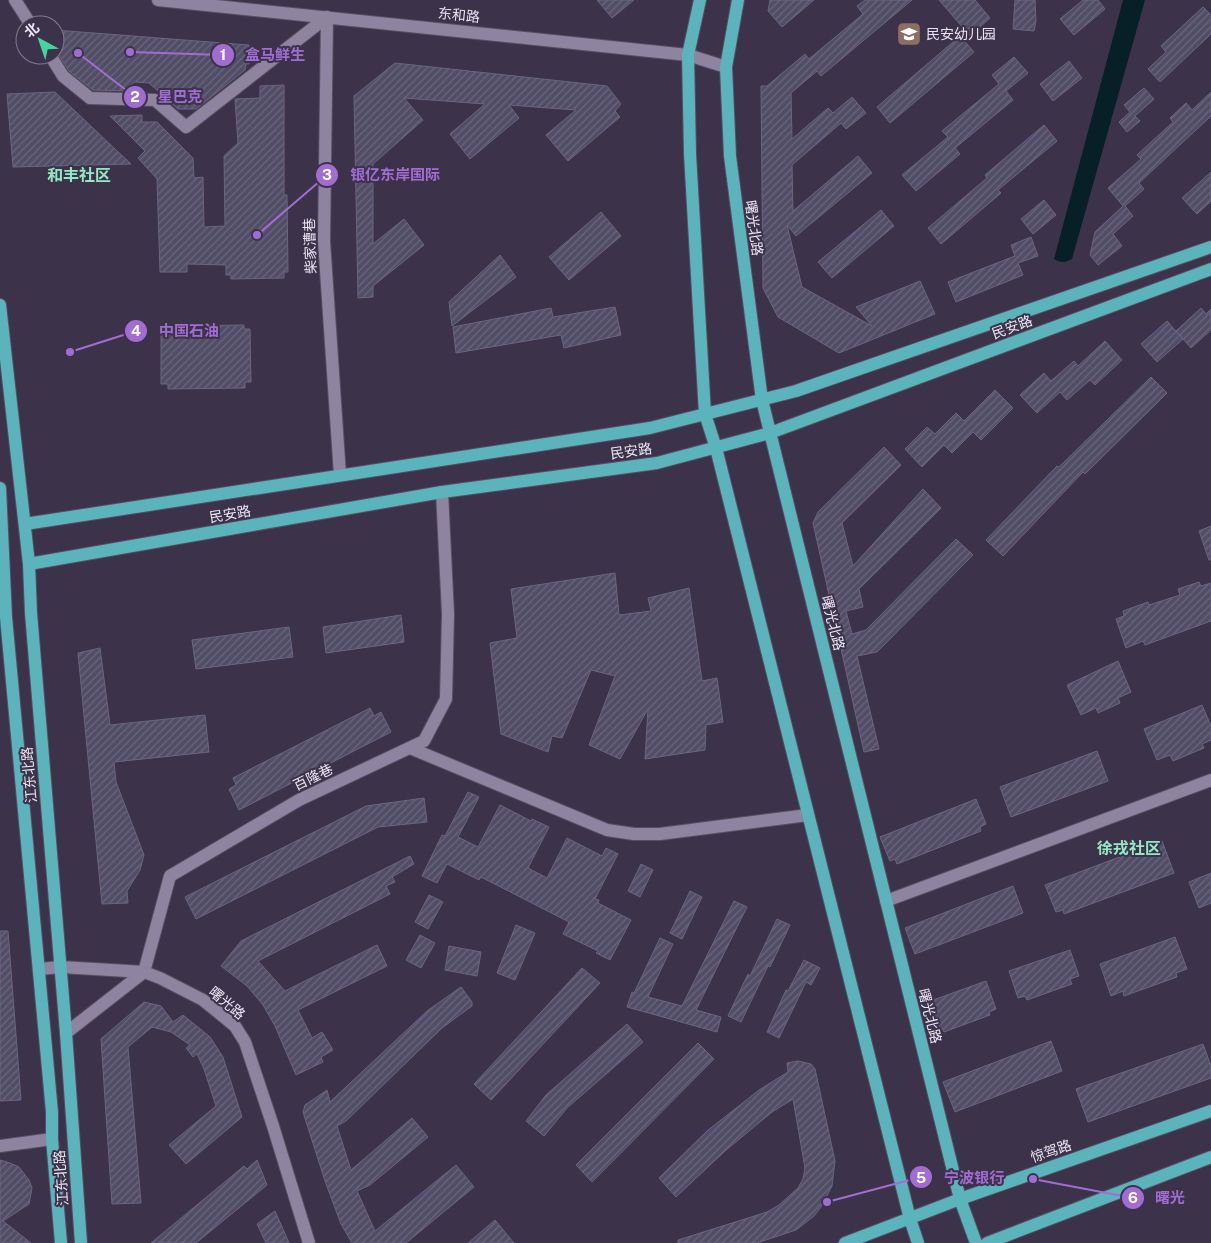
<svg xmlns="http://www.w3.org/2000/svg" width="1211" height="1243" font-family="'Public Sans','Noto Sans SC',sans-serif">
  <defs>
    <pattern id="building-hatch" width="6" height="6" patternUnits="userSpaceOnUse" patternTransform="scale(1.25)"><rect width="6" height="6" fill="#514d66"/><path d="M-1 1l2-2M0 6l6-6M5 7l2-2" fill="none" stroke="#6a667c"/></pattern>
  </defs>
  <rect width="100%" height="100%" fill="#3c324a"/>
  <!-- water -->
  <path fill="#072027" d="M1123,0h22l-73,259c-7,4 -11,4 -18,0z"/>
  <!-- building -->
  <path fill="url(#building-hatch)" stroke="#6a6680" d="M597,0h37l-22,18z
    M770,0h44l-32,27 -14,-16z
    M865,0h47l-91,76 -4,-5 -26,22 1,46 36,-31 5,5 19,-16 14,16 -20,16 -5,-6 -49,42 1,46 65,-55 14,17 -76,63 -9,-11 15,62 70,39 -16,-19 64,-26 15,33 -96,39 -61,-36 -15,-29 -2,-202h6l38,-32 4,5 54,-45 -6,-8z
    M939,0h36l15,18 -20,18z
    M1015,0h20l1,21 -2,10 -21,-2z
    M1083,0h15l7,9 -31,26 -14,-16z
    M1203,7l8,8v19l-51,48 -12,-13 18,-17 -5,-6z
    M55,30l194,15v19h-3l-1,6 -49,39h-18l-29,-26 -15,-1 -8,9 -33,-1 -24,-19 -14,-22z
    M960,36l14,16 -84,71 -13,-16z
    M1014,57l14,16 -22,18 7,9 -58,48 5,6 -44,37 -14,-16 46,-38 -6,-6 57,-47 -7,-9z
    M1069,61l13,17 -29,23 -13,-17z
    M395,63l212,23 14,18 -6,7 5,6 -52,44 -22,-26 30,-25 -67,-5 10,13 -49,41 -20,-25 35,-30 -81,-6 19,22 -50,44v80l31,-25 20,26 -51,41v11l-15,1 -4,-202z
    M284,85v110h3l1,77h-4v6l-53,1v-4h-5v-10l-39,-1v8h-27l-3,-93 -19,-21 7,-7 -35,-35 32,-1v7h15l36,36 1,20 9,-1 1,50 21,-1 -1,-70 14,-13 -3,-44 25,-1v-12z
    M1144,88l10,11 -19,17 5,5 -13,11 -8,-10 11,-10 -6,-7z
    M55,92l59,56 17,16 -118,3 -6,-73z
    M1211,92v24l-72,67 5,6 -19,17 8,10 -20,18 9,12 -24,19 -8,-10 5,-23 28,-26 -15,-18 33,-29 -4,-4 36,-33 -3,-4 16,-15 6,7z
    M1044,125l13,16 -59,49 3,3 -60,51 -13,-16 59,-50 -2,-3z
    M1211,172v29l-14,13 -15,-16z
    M1044,200l12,15 -23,19 -12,-15z
    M881,210l13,16 -62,52 -14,-16z
    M601,212l20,24 -52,44 -20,-23z
    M1031,237l7,19 -20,7 5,12 -67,27 -8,-20 67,-26 -4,-11z
    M500,255l16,22 -64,49 -3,-24z
    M615,307l6,28 -57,13 -3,-13 -105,18 -3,-26 98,-19 2,9z
    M1201,308l5,6 5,-5v21l-20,18 -15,-17z
    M1167,321l16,18 -26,23 -16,-18z
    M244,325v4h6l1,53h-6v6l-77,1v-5h-7v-53h5v-5z
    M1105,341l17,19 -27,25 -5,-5 -23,20 -7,-8 -23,21 -17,-18 24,-22 7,8 23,-20 4,5z
    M1151,377l16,16 -82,81 -2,-2 -80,84 -17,-16 71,-74 2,1z
    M995,390l18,18 -32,32 -8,-8 -21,21 -8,-8 -22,22 -17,-18 22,-22 8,7 21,-21 8,8z
    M884,447l17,18 -59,58 11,43 70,-77 18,19 -82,81 4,18 -17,4 6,23 14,-4 90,-91 17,16 -96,97 -20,4 22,93 -15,3 -51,-229 5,-11z
    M1211,526v34h-2l-10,-29z
    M615,573l4,42 32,-4 -3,-13 41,-10 13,93 15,-3 6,44 -17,3 -1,25 -60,9 3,-50 -28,50 -31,-14 26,-69 -24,-6 -29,68 -10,-2 -4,16 -47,-18 -11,-91 27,-5 -6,-49z
    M1199,582l2,4 10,-3v38l-66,24 -2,-4 -17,7 -10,-29 8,-3 -1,-5 25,-9 1,3 31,-10 -2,-6z
    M401,615l3,27 -78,11 -3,-26z
    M289,627l4,30 -97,12 -4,-29z
    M100,648l10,77 95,-10 4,37 -95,10 2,20 28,73 -4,15 -13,21 1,12 -26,1 -24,-251z
    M1118,661l13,31 -13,6 2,5 -22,10 -2,-5 -15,7 -14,-30z
    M1202,705l9,21v14l-9,4 2,4 -31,13 -3,-6 -13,5 -13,-31z
    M370,708l4,8 7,-4 10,20 -152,78 -10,-21 7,-4 -3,-7z
    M1097,751l11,30 -97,36 -11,-30z
    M468,792l11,5 -21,40 20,10 22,-42 31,16 1,-2 17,8 -21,41 19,10 20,-40 35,18 4,-8 12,6 -23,45 4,1 -1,3 33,17 -21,40 -14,-7 2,-2 -35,-17 6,-12 -88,-45 -2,3 -32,-16 -10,19 -15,-7 20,-41 3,1z
    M424,798l3,24 -49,5 -182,92 -11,-22 181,-91z
    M976,799l10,25 -6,3 1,4 -84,33 -2,-5 -5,2 -10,-24z
    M1162,841l12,32 -110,41 -1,-4 -7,2 -11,-27z
    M410,856l4,8 -22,13 3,5 -9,4 4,8 -132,67 27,30 92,-46 10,21 -89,44 14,28 10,-6 11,18 -12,7 2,5 -27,13 -21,-49 -12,-21 -16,-19 -26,-20 20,-25z
    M641,864l12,6 -13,27 -12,-6z
    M1211,873v30l-12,5 -10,-26z
    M1013,886l10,27 -108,41 -10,-26z
    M690,891l12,6 -20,42 -12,-6z
    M429,895l14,7 -15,27 -13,-7z
    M734,901l13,6 -51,103 25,7 -4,15 -90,-25 5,-15 2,1 26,-55 13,6 -25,53 34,9z
    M777,919l13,6 -20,42 -2,-1 -27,56 -13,-6 20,-42 2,2z
    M516,925l19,8 -20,47 -18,-7z
    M0,931h8l13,169 -21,1z
    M420,935l15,8 -14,25 -15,-8z
    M1175,937l12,32 -11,4 1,4 -53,19 -1,-5 -12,5 -11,-32z
    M449,946l32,6 -4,24 -32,-6z
    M1070,950l9,26 -9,3 2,5 -45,16 -2,-4 -7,2 -9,-27z
    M804,960l16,8 -9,17 -5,-3 -27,56 -12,-6 19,-42 2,1z
    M582,968l18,15 -109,117 -17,-16z
    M986,981l10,28 -7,3 1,3 -46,17 -2,-4 -7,3 -10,-28z
    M461,987l11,15v4l-30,22 -96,93 -9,5 14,44 61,-52 16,19 -58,48 -13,6 18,40 81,-66 18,22 -68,56h-54l-11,-19 -16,-43 -22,-69 2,-7 22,-15 3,12 97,-91z
    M144,1002l17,4 12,16 10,-7 27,22 13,20 19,60 -56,47 -17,-19 47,-39 -12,-37 -7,-15 -4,3 -7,-9 4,-3 -19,-13 -19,-5 -24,20 13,156 -29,1 -11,-165z
    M627,1024l16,18 -76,66 -23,28 -18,-15 20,-26z
    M1051,1041l11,30 -107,41 -12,-30z
    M698,1043l16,16 -122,123 -16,-17z
    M1203,1044l8,22v12l-123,44 -12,-33z
    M798,1061l13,3 4,5 20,92 -3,25 -11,21 -7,9 -18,14 -39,13h-79v-3l89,-28 12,-7 19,-17 5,-9 2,-11 -12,-69 -21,13 -47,39 -49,46 -17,-19 48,-47 52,-41 29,-18 -1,-9z
    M0,1160l10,3 9,4 10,13 3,8 -3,16 -26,17 28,22h-31z
    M257,1160l10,25 -71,58h-45l93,-77 3,3z
    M275,1211l14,32h-23l-9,-19z
    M495,1220l19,23h-46z"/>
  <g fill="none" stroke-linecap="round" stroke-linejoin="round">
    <defs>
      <path id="minor" d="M15,0l16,25
        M158,0l530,55 38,12
        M327,17l-3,224 16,234
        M50,55l13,21 27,22 65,2 31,27 141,-110
        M410,748l197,82 27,4h26l148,-19
        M886,901l325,-121
        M39,969l22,-2 83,5 16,6 43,22 32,26 10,16 28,84 36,117
        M66,1033l78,-61 26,-96 129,-76 125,-59 22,-42 2,-85 -6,-122
        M0,1146l52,-7"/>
      <path id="major" d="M700,0l-12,55 2,99 15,260 11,34 194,771 8,24
        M738,0l-12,67 4,89 32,244 198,799 16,44
        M0,305l29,259 2,49 35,420 15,210
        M0,488l6,129 46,495v27l9,104
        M25,524l625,-96 146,-37 415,-144
        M29,564l413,-72 215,-29 113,-30 441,-164
        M845,1243l115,-44 251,-88
        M987,1243l224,-86"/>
    </defs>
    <!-- minor casing -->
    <use href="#minor" stroke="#574f62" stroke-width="14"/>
    <!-- major casing -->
    <use href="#major" stroke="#574f62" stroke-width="14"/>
    <!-- minor -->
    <use href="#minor" stroke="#8f84a0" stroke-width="12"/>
    <!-- major -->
    <use href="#major" stroke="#5bb4bb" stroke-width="12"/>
  </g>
  <!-- icons -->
  <defs>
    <symbol id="school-square" viewBox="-11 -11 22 22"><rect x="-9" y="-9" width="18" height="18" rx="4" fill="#8d6e63" stroke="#3c324a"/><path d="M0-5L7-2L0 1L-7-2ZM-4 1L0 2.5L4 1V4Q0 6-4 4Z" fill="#fff"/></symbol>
  </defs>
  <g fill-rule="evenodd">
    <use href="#school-square" x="895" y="20" width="28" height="28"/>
  </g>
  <g text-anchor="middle" stroke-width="4" stroke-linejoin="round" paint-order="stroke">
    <!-- street labels -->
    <g font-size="14" fill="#eae5f4" stroke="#3c324a">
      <text transform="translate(459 15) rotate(6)" y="5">东和路</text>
      <text transform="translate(754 228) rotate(82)" y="5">曙光北路</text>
      <text transform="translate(310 246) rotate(-92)" y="5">柴家漕巷</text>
      <text transform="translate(1012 327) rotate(-20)" y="5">民安路</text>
      <text transform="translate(631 451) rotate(-8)" y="5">民安路</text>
      <text transform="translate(230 514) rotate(-10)" y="5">民安路</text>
      <text transform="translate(833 623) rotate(76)" y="5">曙光北路</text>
      <text transform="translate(29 775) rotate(-95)" y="5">江东北路</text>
      <text transform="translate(313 777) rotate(-26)" y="5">百隆巷</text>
      <text transform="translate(227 1003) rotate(40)" y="5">曙光路</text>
      <text transform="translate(930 1016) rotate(76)" y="5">曙光北路</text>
      <text transform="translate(1051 1151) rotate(-19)" y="5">惊驾路</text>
      <text transform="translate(61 1178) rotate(-94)" y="5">江东北路</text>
    </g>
    <!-- poi labels -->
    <g font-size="14" fill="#eae5f4" stroke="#3c324a" text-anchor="start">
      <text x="926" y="39">民安幼儿园</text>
    </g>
    <!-- quarter labels -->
    <g font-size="16" font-weight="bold" fill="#94e9c3" stroke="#3c324a">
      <text x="79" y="181">和丰社区</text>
      <text x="1129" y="854">徐戎社区</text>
    </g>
  </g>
  <!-- callouts -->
  <path fill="none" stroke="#a26dd2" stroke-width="2" d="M130 52L223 55M78 53L135 97M257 235L327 175M70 352L136 331M827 1202L921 1177M1033 1179L1133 1198"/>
  <g fill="#a26dd2" stroke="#3c324a" stroke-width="2">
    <circle cx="130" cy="52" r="5"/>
    <circle cx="78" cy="53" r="5"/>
    <circle cx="257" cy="235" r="5"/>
    <circle cx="70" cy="352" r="5"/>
    <circle cx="827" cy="1202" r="5"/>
    <circle cx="1033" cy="1179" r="5"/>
    <circle cx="223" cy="55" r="12"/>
    <circle cx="135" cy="97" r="12"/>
    <circle cx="327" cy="175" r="12"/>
    <circle cx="136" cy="331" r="12"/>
    <circle cx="921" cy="1177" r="12"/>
    <circle cx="1133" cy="1198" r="12"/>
  </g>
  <g font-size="15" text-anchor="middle" font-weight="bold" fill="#fff">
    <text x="223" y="60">1</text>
    <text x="135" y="102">2</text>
    <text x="327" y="180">3</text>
    <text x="136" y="336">4</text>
    <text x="921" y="1183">5</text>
    <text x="1133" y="1203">6</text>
  </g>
  <g font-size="15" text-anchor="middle" font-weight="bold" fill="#a26dd2" stroke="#3c324a" stroke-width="4" stroke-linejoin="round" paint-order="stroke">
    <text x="275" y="60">盒马鲜生</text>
    <text x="180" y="102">星巴克</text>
    <text x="395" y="180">银亿东岸国际</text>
    <text x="189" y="336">中国石油</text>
    <text x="974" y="1183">宁波银行</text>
    <text x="1170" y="1203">曙光</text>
  </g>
  <!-- north arrow -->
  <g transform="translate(40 40) rotate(320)"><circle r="24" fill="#3c324a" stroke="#827a8e"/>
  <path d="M0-4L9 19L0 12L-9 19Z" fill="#46d49e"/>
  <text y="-8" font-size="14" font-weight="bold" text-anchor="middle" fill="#eae5f4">北</text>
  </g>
</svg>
